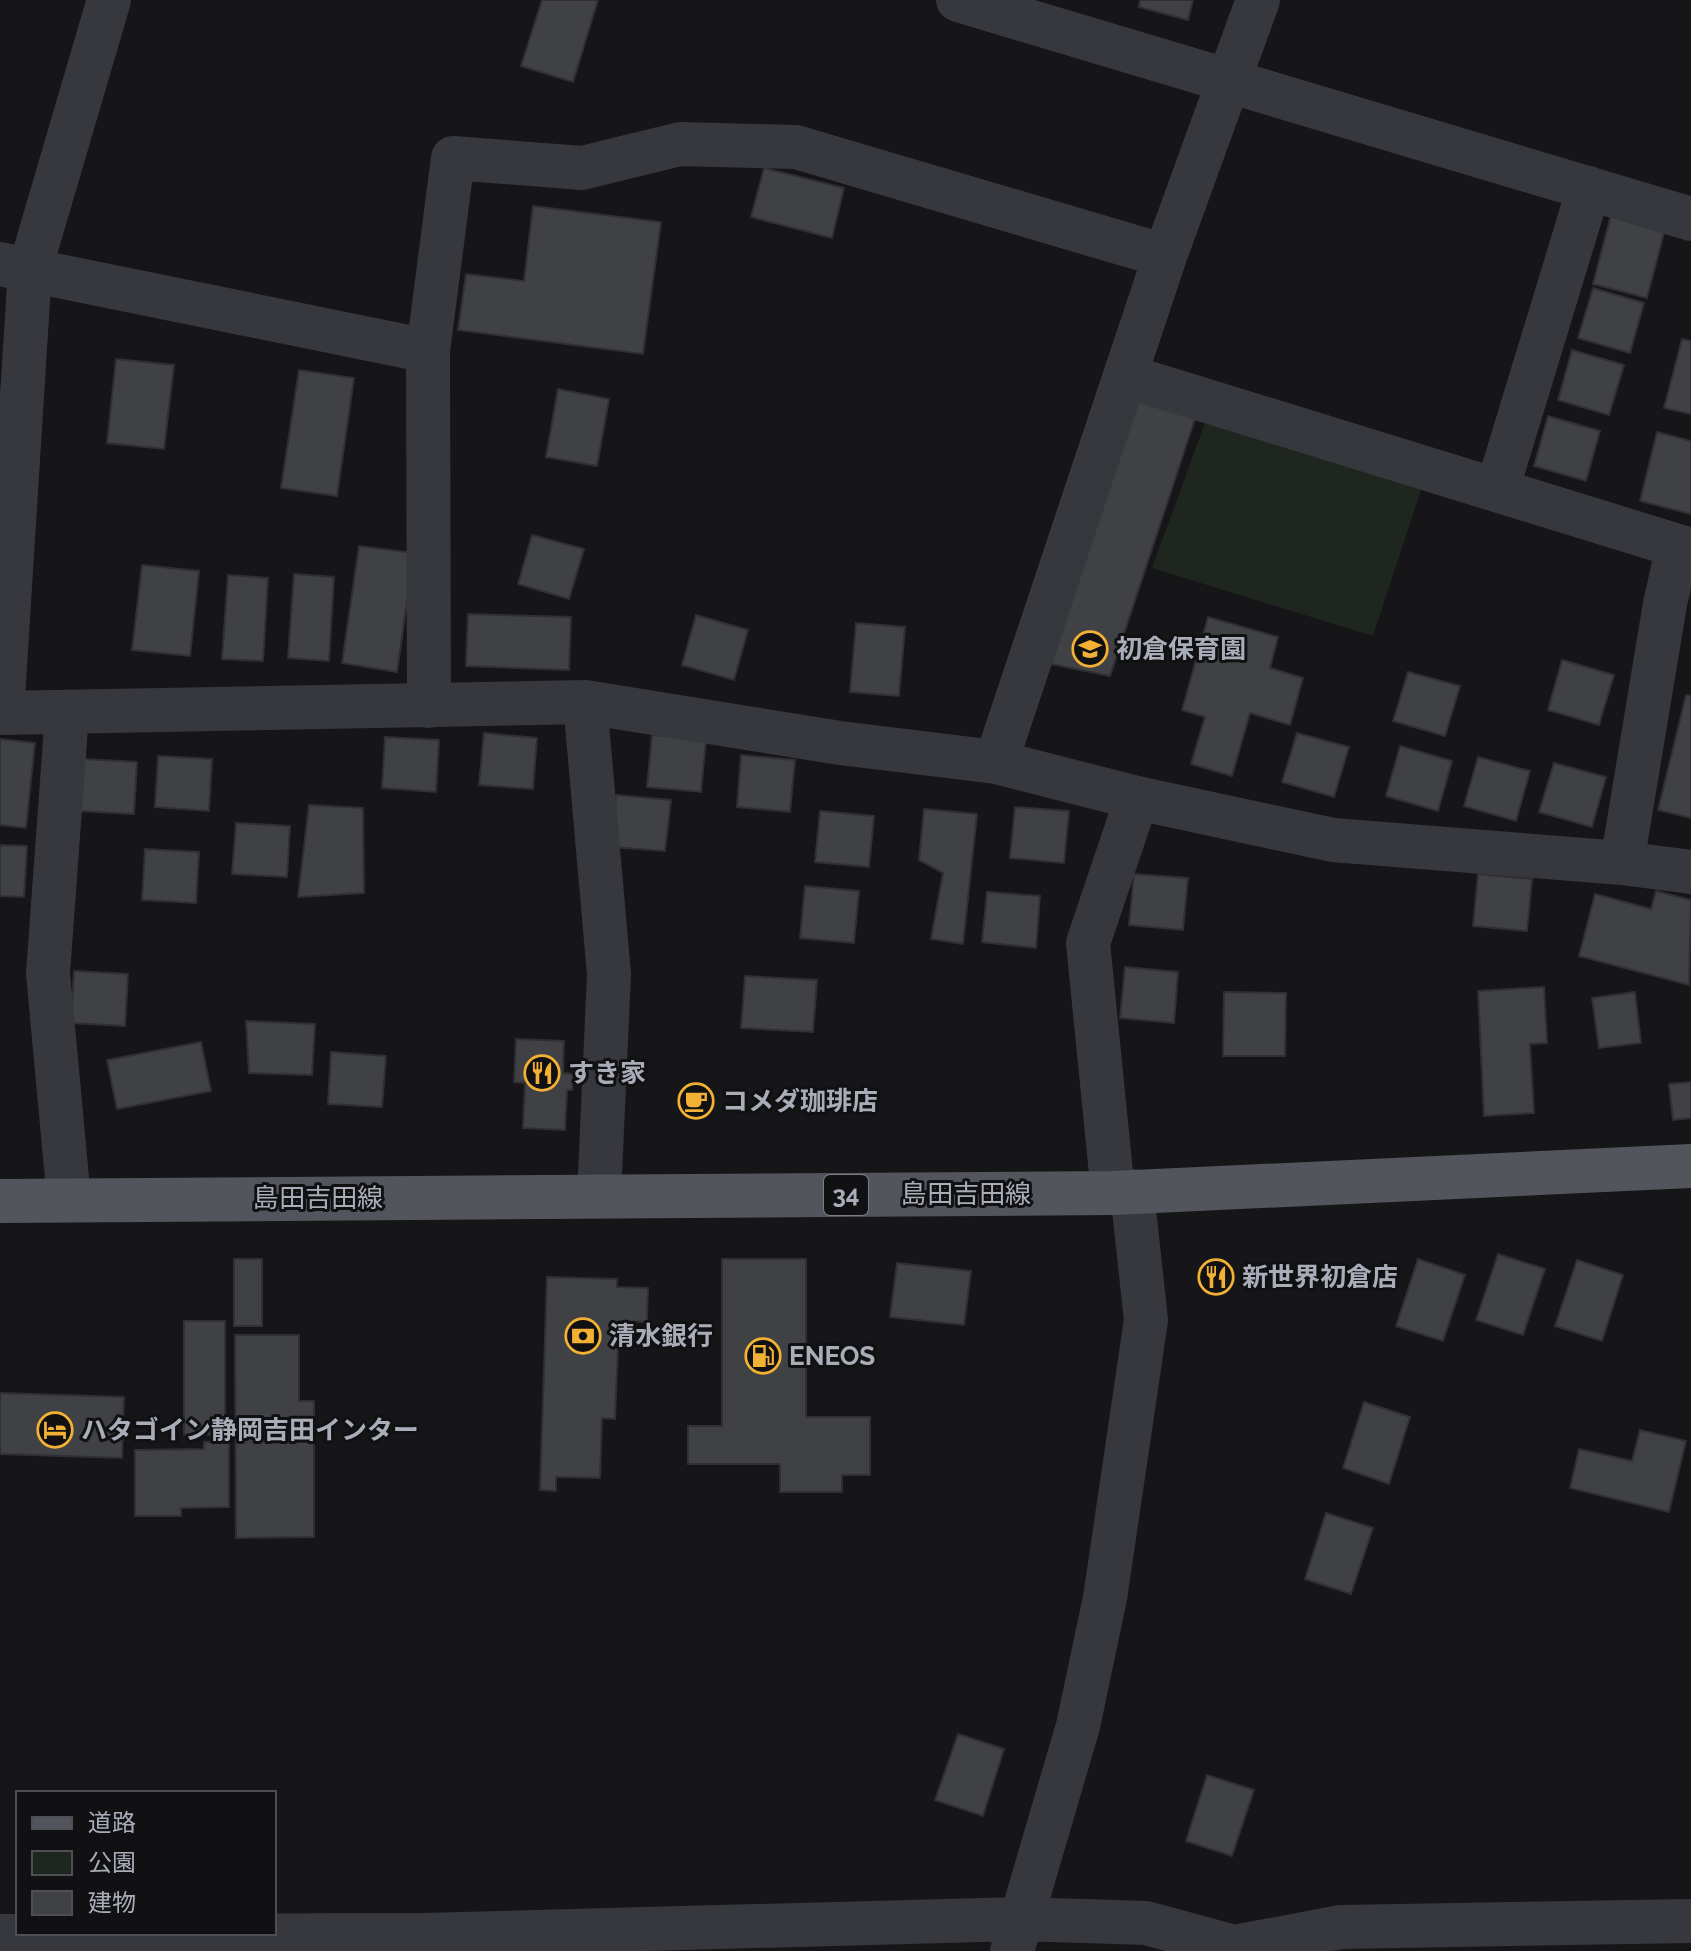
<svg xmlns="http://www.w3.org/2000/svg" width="1691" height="1951" font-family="Raleway,'Noto Sans JP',sans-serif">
  <rect width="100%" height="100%" fill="#161618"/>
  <!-- green -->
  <path fill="#1e261f" d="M1206,420l216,67 -49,149 -221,-68z"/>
  <!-- building -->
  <path fill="#404145" stroke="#303034" stroke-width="2" d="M542,0h56l-25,82 -52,-16z
    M1140,0h53l-5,20 -49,-13z
    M764,168l80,20 -12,50 -81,-21z
    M533,206l128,16 -18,132 -185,-24 8,-56 58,7z
    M1611,215l54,14 -18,69 -54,-14z
    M1593,288l51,15 -14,50 -52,-15z
    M1682,339l9,2v73l-27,-6z
    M1572,350l52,15 -15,50 -51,-15z
    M116,359l58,6 -10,84 -57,-6z
    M299,370l55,8 -17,118 -56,-8z
    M558,389l51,10 -12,67 -51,-9z
    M1138,397l59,16 -87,263 -59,-12z
    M1548,416l52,15 -14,50 -52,-15z
    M1657,432l34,9v73l-51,-13z
    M532,535l52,14 -15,50 -51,-15z
    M359,546l55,7 -17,119 -55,-9z
    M142,565l57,6 -9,85 -58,-6z
    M294,574l40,3 -5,84 -41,-3z
    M228,575l40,3 -5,83 -41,-2z
    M468,614l103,3 -2,53 -103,-4z
    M696,615l52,15 -14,50 -52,-15z
    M1208,617l70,20 -8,31 33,10 -13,47 -40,-12 -18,63 -41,-12 14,-47 -23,-7z
    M856,623l49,4 -6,69 -49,-4z
    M1562,660l52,15 -15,50 -51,-15z
    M1408,672l52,14 -15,50 -52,-15z
    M1686,695l5,1v122l-33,-8z
    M484,733l53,5 -4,51 -54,-4z
    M1297,733l52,14 -15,50 -52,-15z
    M652,735l54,5 -5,52 -54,-5z
    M385,737l54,3 -3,52 -54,-4z
    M0,739l35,4 -9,85 -26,-3z
    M1400,746l52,15 -14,50 -52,-15z
    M741,755l54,5 -5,52 -53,-5z
    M158,756l54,3 -3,52 -54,-4z
    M1478,757l52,14 -14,50 -52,-15z
    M83,759l54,3 -3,52 -54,-3z
    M1554,763l52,14 -14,50 -53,-15z
    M616,795l55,5 -6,51 -53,-4z
    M309,805l54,3 1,85 -66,4z
    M1015,807l54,4 -5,52 -54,-5z
    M924,809l53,5 -14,130 -32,-5 12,-66 -24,-13z
    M820,811l54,5 -5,51 -54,-5z
    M236,823l54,3 -3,51 -55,-3z
    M0,845l27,1 -3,51 -24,-1z
    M145,849l54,3 -3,51 -54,-3z
    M1134,874l54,4 -5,52 -54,-5z
    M1478,874l54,5 -5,52 -54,-5z
    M805,886l54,5 -5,52 -54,-5z
    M1656,891l35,9 -2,85 -110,-29 16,-62 56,15z
    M987,892l53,4 -4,52 -54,-6z
    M1125,967l53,5 -4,51 -54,-5z
    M74,971l54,3 -3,52 -54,-3z
    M745,976l72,4 -4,52 -72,-4z
    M1544,987l3,56 -17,1 4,69 -50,3 -6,-125z
    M1224,992l62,1 -1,63h-62z
    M1635,992l6,51 -42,5 -7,-50z
    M246,1021l69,3 -3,51 -63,-2z
    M516,1039l48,2 -1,32 10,1 -1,16h-5l-2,40 -42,-2 2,-45 -11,-1z
    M201,1042l10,49 -94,18 -10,-49z
    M331,1052l55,4 -4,51 -54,-3z
    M1691,1082v36l-18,2 -4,-36z
    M1498,1254l47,15 -22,66 -47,-15z
    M234,1259h28v67h-28z
    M722,1259h84v158h64v58h-28v17h-62v-28h-92v-38h34z
    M1418,1259l47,16 -22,66 -47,-15z
    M1577,1260l46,15 -21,66 -47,-15z
    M897,1263l74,8 -7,54 -74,-8z
    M547,1277l70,2v8l31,1 -1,34 -28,-1 -4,98 -13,-1 -2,60 -44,-1v14l-16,-1z
    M184,1321h41v114h-41z
    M235,1335h64v66h15v136l-78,1z
    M0,1393l124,4 -2,61 -122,-4z
    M1364,1402l46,15 -21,67 -46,-16z
    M1640,1430l46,11 -17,71 -99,-24 9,-39 53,12z
    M229,1441v66l-48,1v8h-46v-66l69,-1v-7z
    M1326,1513l47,15 -22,66 -46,-15z
    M958,1734l46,15 -21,67 -48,-16z
    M1207,1775l47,15 -22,66 -46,-15z"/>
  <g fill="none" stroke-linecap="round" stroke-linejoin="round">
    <!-- minor -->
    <path stroke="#37383d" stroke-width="44" d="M958,0l733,219
      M0,264l428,87 25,-193 129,10 98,-24 116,3 369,109
      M428,351l1,355
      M1126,376l565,174
      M1497,490l92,-302
      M585,702l24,272 -10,222
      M0,713l585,-11 255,41 156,19 141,36 196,42 289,23 69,9
      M2,713l28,-444 79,-269
      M67,713l-19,260 21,227
      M996,762l169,-506 93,-256
      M1622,863l43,-259 13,-58
      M1113,1193l-25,-250 49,-145
      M0,1936l423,-1 597,-16 126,4 88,24 107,-20 350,-6
      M1012,1951l66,-225 27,-128 41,-278 -14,-129"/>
    <!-- major -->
    <path stroke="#53555c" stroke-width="44" d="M0,1201l1113,-8 578,-27"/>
  </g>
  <!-- icons -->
  <defs>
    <symbol id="school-ring" viewBox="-11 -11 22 22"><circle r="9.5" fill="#111113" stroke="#f2b134" stroke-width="1.5"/><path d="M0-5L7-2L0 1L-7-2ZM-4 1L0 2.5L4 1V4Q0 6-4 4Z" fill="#f2b134"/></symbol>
    <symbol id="restaurant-ring" viewBox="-11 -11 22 22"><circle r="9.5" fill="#111113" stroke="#f2b134" stroke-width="1.5"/><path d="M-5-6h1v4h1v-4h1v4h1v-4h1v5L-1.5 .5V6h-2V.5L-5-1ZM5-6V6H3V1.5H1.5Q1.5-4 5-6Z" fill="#f2b134"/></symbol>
    <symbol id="cafe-ring" viewBox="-11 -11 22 22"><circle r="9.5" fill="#111113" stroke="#f2b134" stroke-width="1.5"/><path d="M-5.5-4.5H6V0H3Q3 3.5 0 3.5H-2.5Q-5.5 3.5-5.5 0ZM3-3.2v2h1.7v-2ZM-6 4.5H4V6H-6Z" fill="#f2b134"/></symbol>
    <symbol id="bank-ring" viewBox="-11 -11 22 22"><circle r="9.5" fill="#111113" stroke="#f2b134" stroke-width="1.5"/><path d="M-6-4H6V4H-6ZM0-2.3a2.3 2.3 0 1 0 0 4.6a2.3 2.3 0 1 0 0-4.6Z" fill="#f2b134"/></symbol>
    <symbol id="fuel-ring" viewBox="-11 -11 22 22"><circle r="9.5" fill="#111113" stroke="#f2b134" stroke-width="1.5"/><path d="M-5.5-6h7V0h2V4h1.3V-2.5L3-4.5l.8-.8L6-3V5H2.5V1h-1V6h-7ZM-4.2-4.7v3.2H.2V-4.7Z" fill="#f2b134"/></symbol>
    <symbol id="hotel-ring" viewBox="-11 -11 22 22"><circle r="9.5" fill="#111113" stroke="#f2b134" stroke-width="1.5"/><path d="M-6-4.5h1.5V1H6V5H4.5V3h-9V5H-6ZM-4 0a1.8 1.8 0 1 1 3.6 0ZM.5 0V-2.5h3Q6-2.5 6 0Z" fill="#f2b134"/></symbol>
  </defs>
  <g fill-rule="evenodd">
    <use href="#school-ring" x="1070" y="629" width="40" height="40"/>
    <use href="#restaurant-ring" x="522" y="1053" width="40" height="40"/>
    <use href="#cafe-ring" x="676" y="1081" width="40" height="40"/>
    <use href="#restaurant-ring" x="1196" y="1257" width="40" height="40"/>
    <use href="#bank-ring" x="563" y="1316" width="40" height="40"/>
    <use href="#fuel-ring" x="743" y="1336" width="40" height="40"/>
    <use href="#hotel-ring" x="35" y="1410" width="40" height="40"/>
  </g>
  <g text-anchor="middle" stroke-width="6" stroke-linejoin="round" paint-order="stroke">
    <!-- shield labels -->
    <rect fill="#111113" stroke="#7b7e86" stroke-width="2" x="824" y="1175" width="44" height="40" rx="6"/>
    <g font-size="24" font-weight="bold" fill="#a8adb8">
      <text x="846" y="1203">34</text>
    </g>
    <!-- poi labels -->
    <g font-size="26" font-weight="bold" fill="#a8adb8" stroke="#111113" text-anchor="start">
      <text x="1116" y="658">初倉保育園</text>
      <text x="568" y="1082">すき家</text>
      <text x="722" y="1110">コメダ珈琲店</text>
      <text x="1242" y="1286">新世界初倉店</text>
      <text x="609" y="1345">清水銀行</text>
      <text x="789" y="1365">ENEOS</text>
      <text x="81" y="1439">ハタゴイン静岡吉田インター</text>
    </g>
    <!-- street labels -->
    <g font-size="26" fill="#a8adb8" stroke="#111113">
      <text x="966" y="1203">島田吉田線</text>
      <text x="318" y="1207">島田吉田線</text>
    </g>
  </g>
  <!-- legend -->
  <rect x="16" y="1791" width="260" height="144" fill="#111113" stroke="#4d4f55" stroke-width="2"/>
  <rect x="32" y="1817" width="40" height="12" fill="#53555c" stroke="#4d4f55" stroke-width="2"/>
  <text x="88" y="1831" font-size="24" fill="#a8adb8">道路</text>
  <rect x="32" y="1851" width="40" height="24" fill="#1e261f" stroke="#4d4f55" stroke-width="2"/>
  <text x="88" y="1871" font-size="24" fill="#a8adb8">公園</text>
  <rect x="32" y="1891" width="40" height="24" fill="#404145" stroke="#4d4f55" stroke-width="2"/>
  <text x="88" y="1911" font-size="24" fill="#a8adb8">建物</text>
</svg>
